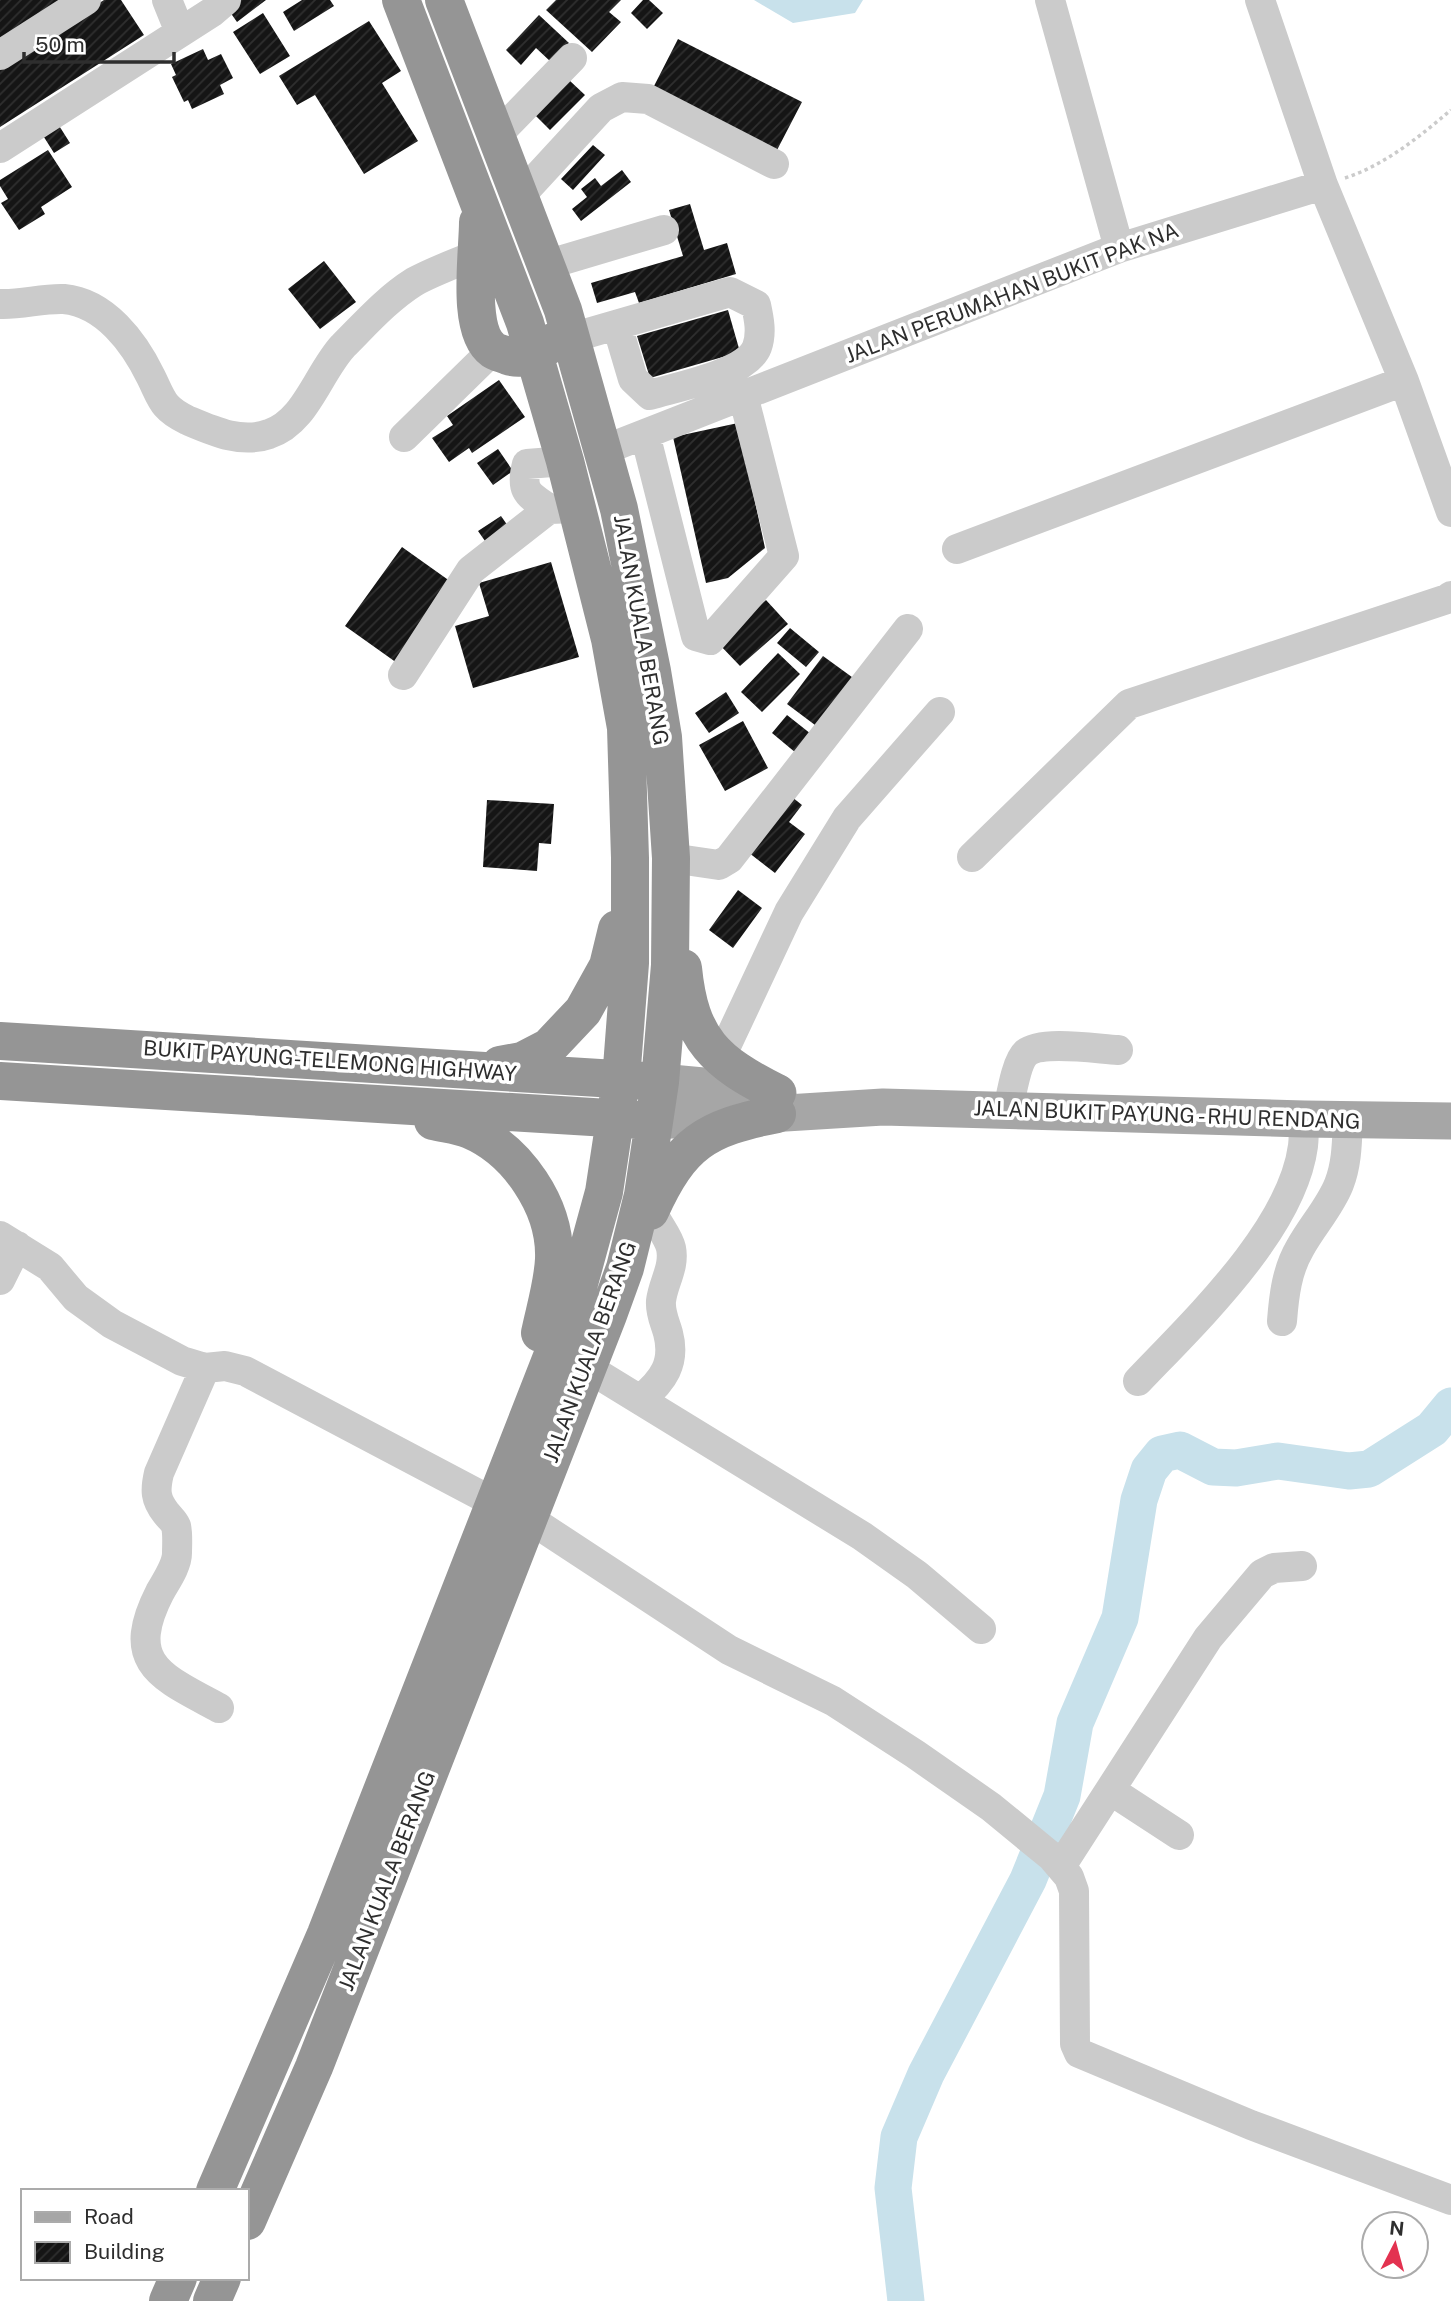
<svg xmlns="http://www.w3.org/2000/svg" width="1451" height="2301" font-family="'Public Sans',sans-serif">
  <defs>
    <pattern id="building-hatch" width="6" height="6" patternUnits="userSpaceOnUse" patternTransform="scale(1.75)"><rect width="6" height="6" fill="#151515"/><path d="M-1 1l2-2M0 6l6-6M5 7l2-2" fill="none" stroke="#2f2f2f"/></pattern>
  </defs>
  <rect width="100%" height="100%" fill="#fff"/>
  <!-- water -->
  <path fill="#c8e1eb" d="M754,0h109l-8,13 -62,10z"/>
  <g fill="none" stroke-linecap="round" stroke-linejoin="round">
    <!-- river -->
    <path stroke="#c8e1eb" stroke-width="37" d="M906,2301l-13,-113 6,-51 27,-63 102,-194 34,-84 13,-73 45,-105 19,-118 10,-30 13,-16 18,-4 33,17 23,1 42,-7 71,10 20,-2 63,-40 19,-23"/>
  </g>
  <!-- building -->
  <path fill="url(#building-hatch)" d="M0,0h74l-74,48z
    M104,0h17l23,35 -144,92v-60z
    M232,0h34l-29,22 -12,-17z
    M302,0h28l4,6 -40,25 -11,-19z
    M556,0h65l-12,12 12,10 -29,30 -46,-42z
    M643,0h6l14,13 -16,16 -16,-16z
    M263,13l27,43 -30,18 -27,-42z
    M539,15l30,28 -18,19 -15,-14 -15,17 -15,-15z
    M369,21l32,50 -19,12 36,58 -54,33 -49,-79 -18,10 -18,-29z
    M678,39l124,63 -26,50 -123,-64z
    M203,49l5,11 13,-6 12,24 -13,7 4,9 -32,15 -4,-9 -4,2 -12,-25 4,-2 -5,-11z
    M569,80l16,15 -35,35 -15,-15z
    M58,124l12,19 -16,10 -12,-19z
    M593,145l12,10 -32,35 -12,-11z
    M48,150l24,37 -31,20 4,7 -26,16 -18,-27 7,-4 -8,-13v-6z
    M622,170l9,12 -50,39 -9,-12 15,-12 -6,-8 14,-11 6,8z
    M690,204l14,46 23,-7 9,31 -97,29 -4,-11 -38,11 -6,-20 92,-27 -14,-46z
    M324,261l32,41 -36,27 -32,-40z
    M728,310l12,42 -90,26 -13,-42z
    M499,380l26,37 -53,36 -3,-5 -20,14 -17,-24 21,-13 -6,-9z
    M738,423l27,125 -37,30 -22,5 -33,-146z
    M498,449l15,22 -20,14 -16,-22z
    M501,516l7,10 -23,15 -7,-10z
    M402,547l52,37 -57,79 -52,-37z
    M551,562l28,95 -106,31 -18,-62 34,-10 -10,-33z
    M766,600l22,24 -48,42 -22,-23z
    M790,628l29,24 -13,15 -29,-24z
    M778,653l22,21 -38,38 -21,-20z
    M823,656l33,24 -37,48 -32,-24z
    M726,692l13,21 -30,20 -14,-20z
    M787,715l24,19 -15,19 -24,-20z
    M743,721l25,47 -43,23 -26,-46z
    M787,793l15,12 -13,17 16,12 -30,39 -31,-24z
    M487,800l67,4 -3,40 -12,-1 -2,28 -54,-4z
    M738,890l24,18 -29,40 -24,-18z"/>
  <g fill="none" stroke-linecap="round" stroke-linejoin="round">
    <!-- path -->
    <path stroke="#cbcbcb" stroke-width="3.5" stroke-dasharray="3.5 3.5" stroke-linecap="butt" d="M1345,178c40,-13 74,-41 106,-68"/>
    <!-- minor -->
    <path stroke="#cbcbcb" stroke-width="30" d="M167,0l13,32
      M1050,0l69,248
      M1260,0l63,185 81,196 47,131
      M0,55l86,-55
      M496,136l76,-78
      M0,148l212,-136 14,-12
      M519,197l82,-89 21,-11 26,2 126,65
      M546,265l118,-35
      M0,304c21,1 43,-6 64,-5 41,4 70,43 87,78 11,22 11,31 36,43 26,11 54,24 82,14 37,-12 49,-61 74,-88 22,-22 44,-47 71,-64 20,-11 43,-19 64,-28
      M571,338l159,-46 26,13c3,14 6,28 1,42 -10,27 -81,40 -107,48l-17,-16 -16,-54
      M645,434l51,202 14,4 74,-84 -41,-161
      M404,437l89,-87
      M604,450l515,-202 204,-63
      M549,509c-21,-15 -29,-17 -22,-45l38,-3
      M957,549l447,-168
      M403,675l68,-105 78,-61 28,-1
      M972,857l157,-153 318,-105 4,-3
      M671,858l48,7 10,-6 179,-230
      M720,1059l69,-147 58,-94 93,-106
      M1008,1110c3,-13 8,-48 18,-57 16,-13 71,-4 92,-3
      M0,1236l50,31 26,31 36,26 70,37 23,7 20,-2 20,5 248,131
      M0,1280l17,-34
      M1282,1321c2,-26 5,-51 18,-73 12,-22 30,-41 39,-64 8,-20 8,-43 9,-64
      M205,1368l-46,105c-4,17 -4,26 7,40 3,4 8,8 10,13 2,8 1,19 1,27 0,13 -11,28 -17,39 -37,72 2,85 59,116
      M588,1368l274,168 55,39 64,54
      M1138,1381c56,-59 154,-151 165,-235 1,-9 1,-18 1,-27
      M641,1399c22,-18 35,-36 27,-66 -3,-11 -8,-20 -7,-32 2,-18 14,-34 10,-53 -3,-13 -15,-25 -20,-39
      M528,1518l201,132 104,51 82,53 76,53 61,50 17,20 5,14 1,153 4,9 172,72 200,75
      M1110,1790l69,45
      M1061,1866l147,-228 54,-64 12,-6 28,-2"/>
    <!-- major -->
    <path stroke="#a6a6a6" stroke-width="37" d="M660,1082l118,11
      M656,1121l227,-14 421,12 147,2"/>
    <!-- highway -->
    <path stroke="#959595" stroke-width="38" d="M478,222c0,31 -12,109 15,128 4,3 11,4 15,6 17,6 33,-4 45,-14
      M683,968c7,72 32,94 94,125
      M0,1041l648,40
      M500,1065l22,-4 27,-14 34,-36 25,-45 9,-37
      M0,1081l641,39
      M433,1121c12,3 25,4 37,9 47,20 86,76 84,129 -1,24 -9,50 -14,74
      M650,1211c31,-68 55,-83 127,-97
      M215,2191l111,-257 249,-636 29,-106 17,-112 9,-117v-105l-4,-130 -16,-89 -45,-178 -40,-138 -124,-323
      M247,2221l67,-154 294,-752 17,-47 18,-73 17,-113 10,-117 1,-107 -8,-121 -11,-66 -33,-162 -56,-199 -119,-310
      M168,2301l10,-23
      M212,2301l10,-23"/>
  </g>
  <g text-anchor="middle" stroke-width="7" stroke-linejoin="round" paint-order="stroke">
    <!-- street labels -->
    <g font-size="21" fill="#2e2e2e" stroke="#fff">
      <text transform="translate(1012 293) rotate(-21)" y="7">JALAN PERUMAHAN BUKIT PAK NA</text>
      <text transform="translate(641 630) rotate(80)" y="7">JALAN KUALA BERANG</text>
      <text transform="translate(330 1061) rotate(4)" y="7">BUKIT PAYUNG-TELEMONG HIGHWAY</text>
      <text transform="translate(1167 1115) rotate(2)" y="7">JALAN BUKIT PAYUNG - RHU RENDANG</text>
      <text transform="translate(590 1352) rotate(-70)" y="7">JALAN KUALA BERANG</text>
      <text transform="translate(387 1881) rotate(-69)" y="7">JALAN KUALA BERANG</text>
    </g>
  </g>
  <!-- legend -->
  <rect x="21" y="2189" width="228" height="91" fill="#ffffff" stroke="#ababab" stroke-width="2"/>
  <rect x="35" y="2212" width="35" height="10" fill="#a6a6a6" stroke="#ababab" stroke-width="2"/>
  <text x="84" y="2224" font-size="21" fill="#2e2e2e">Road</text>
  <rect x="35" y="2242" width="35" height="21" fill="url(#building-hatch)" stroke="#ababab" stroke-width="2"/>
  <text x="84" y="2259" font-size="21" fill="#2e2e2e">Building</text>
  <!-- north arrow -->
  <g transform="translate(1395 2245) rotate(6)"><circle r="33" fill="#ffffff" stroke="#ababab" stroke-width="2"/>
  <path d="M0-5L12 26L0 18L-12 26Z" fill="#e33250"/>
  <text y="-10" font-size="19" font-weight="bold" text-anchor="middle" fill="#2e2e2e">N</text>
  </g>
  <!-- scale -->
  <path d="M24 52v10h150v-10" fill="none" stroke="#2e2e2e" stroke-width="3.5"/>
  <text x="35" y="52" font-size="21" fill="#2e2e2e" stroke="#ffffff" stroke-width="5" paint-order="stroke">50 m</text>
</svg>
